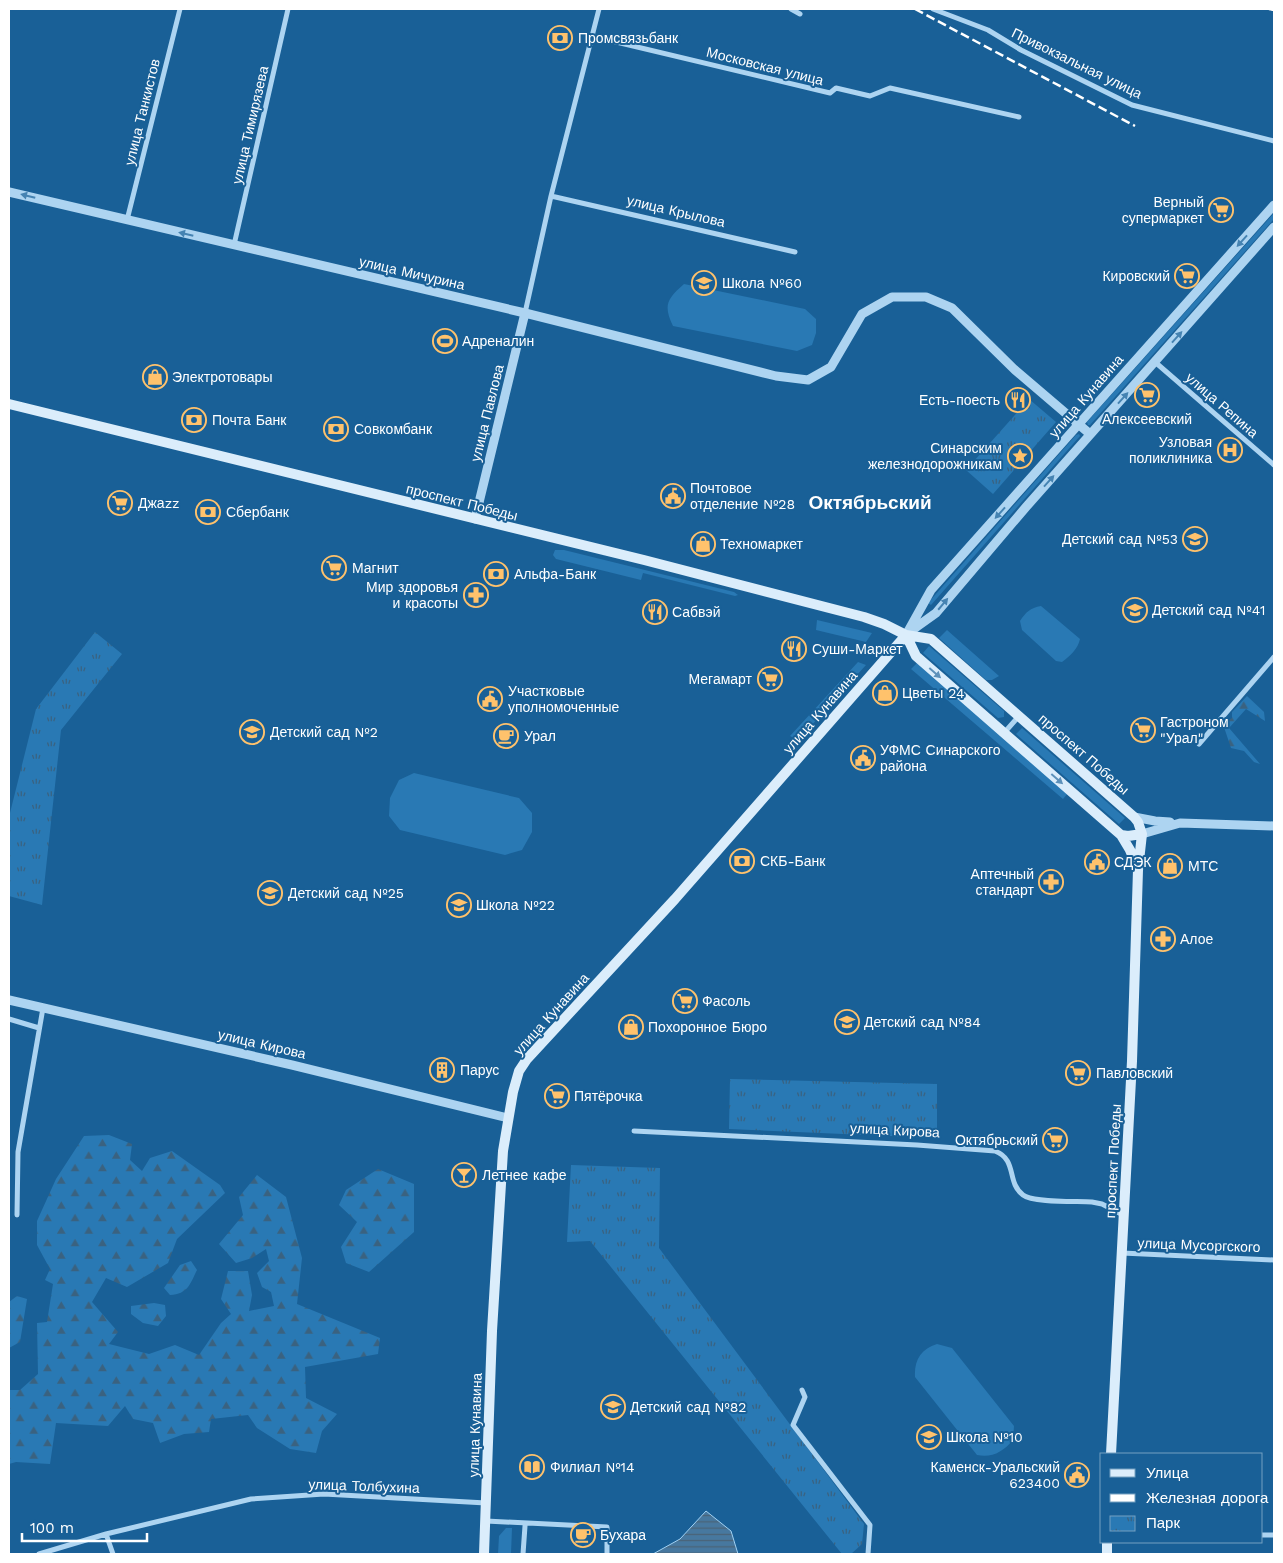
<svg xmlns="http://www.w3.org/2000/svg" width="1283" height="1563" font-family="'Work Sans',sans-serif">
  <defs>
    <pattern id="forest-firs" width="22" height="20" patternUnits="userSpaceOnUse" patternTransform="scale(1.25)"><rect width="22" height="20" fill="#2979b4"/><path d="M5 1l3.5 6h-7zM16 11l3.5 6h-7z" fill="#3a6280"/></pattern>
    <pattern id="park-tufts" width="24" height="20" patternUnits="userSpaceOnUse" patternTransform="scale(1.25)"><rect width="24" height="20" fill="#2979b4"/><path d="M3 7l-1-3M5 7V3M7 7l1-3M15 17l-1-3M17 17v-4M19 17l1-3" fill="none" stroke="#3a6280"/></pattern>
    <pattern id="water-rules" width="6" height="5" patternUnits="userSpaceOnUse" patternTransform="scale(1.25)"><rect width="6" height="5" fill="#47789f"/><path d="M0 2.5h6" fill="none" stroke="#4a6276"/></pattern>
  </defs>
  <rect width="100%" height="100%" fill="#196097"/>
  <!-- green -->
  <path fill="#2979b4" d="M1274,213v6l-184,206h-2l-1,-3z
    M684,284l121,25 11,10v14l-4,12 -15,6 -124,-25c-10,-21 -6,-27 11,-42z
    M1079,434l1,2 -149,169 -3,-2 148,-168z
    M555,550h9l170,42 4,3 -3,1 -92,-23 -2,7 -85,-21 -3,-4z
    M1041,606l39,33c-2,10 -10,17 -18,23l-6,-1 -34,-31 -2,-9c6,-9 10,-13 21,-15z
    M817,620l55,13 -6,9 -50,-12z
    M947,630l52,46 -7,4h-6l-47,-42z
    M929,646l75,65v6l-6,1 -75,-65z
    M858,662l8,3 -64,71 -6,3 -6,-3z
    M917,663l151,130 -5,6 -152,-130z
    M1022,728l103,90 -6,6 -103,-90z
    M414,773l105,25 13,15v19l-10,18 -17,5 -105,-25 -11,-14 1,-18 9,-18z
    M937,1344l15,4 62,78 -1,14c-10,12 -21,18 -36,15l-62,-78c-1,-17 6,-28 22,-33z
    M506,1528h6l-1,26h-13l1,-18z"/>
  <!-- forest -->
  <path fill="url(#forest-firs)" d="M1247,696l17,16 1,9 -19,-12 -17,19 31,36 -6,-2 -10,-11 -13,-3 -7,-21 1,-4 7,-5v-6z
    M109,1135l23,9 -2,16 12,11 8,-13 22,-7 48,34 5,8 -48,46 -9,24 -41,24 -21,-9 -14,24 26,30 -9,12 40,10 26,-9 24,10 22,-32 10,-9 -10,-15 7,-28h20l4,24 -3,16 25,-5 -3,-14 -9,-5 -5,-14 12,-12 -3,-12 -14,9 -16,5 -17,-19 24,-29 -4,-18 18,-22 29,22 16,61 -5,46 83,34 -2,16 -73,13 1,31 31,16 -15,17 -6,22 -26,-4 -33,-21 -9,-13 -37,4 -2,13 -25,2 -24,9 -7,-20 -20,-4 -8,-13 -17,20 -52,-3 -6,41 -34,-2 -7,2v-74h11l18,-16 -1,-51 10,-1 6,-38 -8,-4 5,-11 -13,-24v-24l19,-42 28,-43z
    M378,1169l36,15v48l-45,40 -23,-9 -5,-16 16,-25 -18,-17 7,-15z
    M191,1261l6,9c-7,14 -9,24 -27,25l-6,-7 16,-23z
    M17,1296l10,3 -7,43 -11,6v-46z
    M154,1303l11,2 1,11 -8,10 -15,-3 -12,-9v-8z"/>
  <!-- park -->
  <path fill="url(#park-tufts)" d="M1029,399l27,23 -63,72 -27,-24z
    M95,632l27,22 -61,76 -19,175 -33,-9v-79l27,-108z
    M730,1079l207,5v54l-208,-9z
    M571,1165l89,3 -1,80 205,276 -2,20 -11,10h-9l-252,-313 -23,1z"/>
  <!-- water -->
  <path fill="url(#water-rules)" stroke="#a0d1f3" d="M706,1511l25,20 7,23h-85l27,-15z"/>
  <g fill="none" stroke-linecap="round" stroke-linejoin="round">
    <!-- minor -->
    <path stroke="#add4f1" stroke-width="5" d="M791,9l9,5
      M933,9l55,21 33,20 111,55 142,36
      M591,36l239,57 6,-5 34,8 20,-8 129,29
      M551,196l244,56
      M127,220l53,-211
      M234,245l54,-236
      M525,313l26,-117 48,-187
      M1155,362l119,103
      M1004,733l15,-17
      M1199,744l75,-87
      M9,1019l30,9
      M634,1131l283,14 78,6c23,9 11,31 28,44 10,8 54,6 69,7l10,2 21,11
      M17,1215l1,-63 25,-144
      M1122,1253l152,7
      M802,1390l3,7 -12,28 77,100 -2,29
      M486,1521l121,6v27
      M106,1534l7,20
      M1262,1535h12
      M39,1554l67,-20 145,-35 73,-5 162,9
      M523,1554l2,-28"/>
    <!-- tertiary -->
    <path stroke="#add4f1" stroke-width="9" d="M9,192l516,121 251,63 32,4 23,-13 31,-53 30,-17h34l26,11 63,62 75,64
      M475,519l50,-206
      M908,633l28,-20 90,-106 248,-280
      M906,635l25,-45 343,-385
      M1134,817l21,4 15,1
      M1142,834l38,-11 94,3
      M9,1000l283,65 216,53"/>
    <!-- secondary -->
    <path stroke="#dbedfb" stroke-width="10" d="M9,404l635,156 220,57 20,7 22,11 25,4 203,178 4,5 4,12 -4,36 -6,191 -21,393
      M906,635l10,21 205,179 9,15 8,19
      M1121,835l7,1 14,-2
      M484,1554l8,-223 11,-180 10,-59 6,-21 8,-12 148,-160 231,-264
      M1107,1554v-12"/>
    <!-- rail -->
    <path stroke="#fff" stroke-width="2.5" stroke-dasharray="9 4" stroke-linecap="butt" d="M915,9l220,117
      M1269,9l5,1"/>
  </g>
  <!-- one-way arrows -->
  <defs><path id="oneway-solid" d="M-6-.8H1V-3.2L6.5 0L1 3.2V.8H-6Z" transform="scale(1.25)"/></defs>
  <g fill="#4583b2">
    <use href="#oneway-solid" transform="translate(28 196) rotate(-166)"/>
    <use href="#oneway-solid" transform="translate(186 234) rotate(-167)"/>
    <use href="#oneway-solid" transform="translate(1242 241) rotate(132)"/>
    <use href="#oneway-solid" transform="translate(1177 337) rotate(-48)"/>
    <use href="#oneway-solid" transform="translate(1123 398) rotate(-48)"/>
    <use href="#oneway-solid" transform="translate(1049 481) rotate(-48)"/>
    <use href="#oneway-solid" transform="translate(1000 513) rotate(132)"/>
    <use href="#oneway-solid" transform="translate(943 604) rotate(-50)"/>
  </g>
  <g fill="#5d91ba">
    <use href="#oneway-solid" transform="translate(935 673) rotate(41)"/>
    <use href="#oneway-solid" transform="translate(1057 779) rotate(41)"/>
  </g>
  <!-- icons -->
  <defs>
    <symbol id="bank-ring" viewBox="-11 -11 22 22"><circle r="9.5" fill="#196097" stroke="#ffc26c" stroke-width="1.5"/><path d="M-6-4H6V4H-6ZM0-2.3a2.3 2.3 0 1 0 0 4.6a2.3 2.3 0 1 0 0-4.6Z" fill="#ffc26c"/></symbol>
    <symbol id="supermarket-ring" viewBox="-11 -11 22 22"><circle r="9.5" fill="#196097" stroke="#ffc26c" stroke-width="1.5"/><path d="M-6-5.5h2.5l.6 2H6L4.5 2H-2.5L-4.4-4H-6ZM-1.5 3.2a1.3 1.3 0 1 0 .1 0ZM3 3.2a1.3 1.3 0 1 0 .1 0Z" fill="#ffc26c"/></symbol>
    <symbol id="school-ring" viewBox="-11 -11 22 22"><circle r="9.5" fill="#196097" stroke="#ffc26c" stroke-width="1.5"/><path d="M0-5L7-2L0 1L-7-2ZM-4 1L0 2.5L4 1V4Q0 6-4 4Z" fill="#ffc26c"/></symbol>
    <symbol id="stadium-ring" viewBox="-11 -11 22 22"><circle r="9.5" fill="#196097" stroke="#ffc26c" stroke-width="1.5"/><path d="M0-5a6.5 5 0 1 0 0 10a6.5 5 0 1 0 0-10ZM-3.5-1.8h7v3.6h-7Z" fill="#ffc26c"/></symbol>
    <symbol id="shop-ring" viewBox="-11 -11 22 22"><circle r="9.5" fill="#196097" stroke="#ffc26c" stroke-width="1.5"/><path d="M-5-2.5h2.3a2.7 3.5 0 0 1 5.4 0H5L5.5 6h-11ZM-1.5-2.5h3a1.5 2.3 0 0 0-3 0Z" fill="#ffc26c"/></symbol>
    <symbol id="restaurant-ring" viewBox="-11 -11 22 22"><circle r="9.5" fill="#196097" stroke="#ffc26c" stroke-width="1.5"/><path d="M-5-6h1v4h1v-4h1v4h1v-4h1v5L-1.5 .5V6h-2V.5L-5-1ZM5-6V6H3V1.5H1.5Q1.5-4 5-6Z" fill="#ffc26c"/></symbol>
    <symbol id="hospital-ring" viewBox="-11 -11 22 22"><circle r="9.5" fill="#196097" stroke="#ffc26c" stroke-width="1.5"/><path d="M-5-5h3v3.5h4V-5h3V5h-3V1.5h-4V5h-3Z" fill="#ffc26c"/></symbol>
    <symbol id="sight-ring" viewBox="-11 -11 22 22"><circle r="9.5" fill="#196097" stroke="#ffc26c" stroke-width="1.5"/><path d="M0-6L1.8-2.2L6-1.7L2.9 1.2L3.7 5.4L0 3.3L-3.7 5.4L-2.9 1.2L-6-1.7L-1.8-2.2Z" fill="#ffc26c"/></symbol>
    <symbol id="civic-ring" viewBox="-11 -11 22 22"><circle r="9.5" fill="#196097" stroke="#ffc26c" stroke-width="1.5"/><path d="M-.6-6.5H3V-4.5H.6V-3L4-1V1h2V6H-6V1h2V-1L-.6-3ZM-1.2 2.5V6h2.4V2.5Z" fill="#ffc26c"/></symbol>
    <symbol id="pharmacy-ring" viewBox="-11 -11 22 22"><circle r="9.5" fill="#196097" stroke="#ffc26c" stroke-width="1.5"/><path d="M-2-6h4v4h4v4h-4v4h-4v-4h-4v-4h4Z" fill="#ffc26c"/></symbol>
    <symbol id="cafe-ring" viewBox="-11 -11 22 22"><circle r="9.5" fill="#196097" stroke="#ffc26c" stroke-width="1.5"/><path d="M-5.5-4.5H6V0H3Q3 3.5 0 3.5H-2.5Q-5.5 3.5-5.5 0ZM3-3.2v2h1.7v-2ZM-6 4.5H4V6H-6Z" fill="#ffc26c"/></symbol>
    <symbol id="building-ring" viewBox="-11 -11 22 22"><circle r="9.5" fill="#196097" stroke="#ffc26c" stroke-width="1.5"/><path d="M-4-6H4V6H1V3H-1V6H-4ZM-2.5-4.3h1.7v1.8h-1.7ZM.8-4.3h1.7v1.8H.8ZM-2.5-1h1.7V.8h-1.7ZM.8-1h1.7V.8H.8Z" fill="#ffc26c"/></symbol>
    <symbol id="bar-ring" viewBox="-11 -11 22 22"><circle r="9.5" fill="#196097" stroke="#ffc26c" stroke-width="1.5"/><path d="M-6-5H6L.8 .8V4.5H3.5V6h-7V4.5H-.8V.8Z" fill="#ffc26c"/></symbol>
    <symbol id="library-ring" viewBox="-11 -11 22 22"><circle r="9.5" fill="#196097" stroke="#ffc26c" stroke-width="1.5"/><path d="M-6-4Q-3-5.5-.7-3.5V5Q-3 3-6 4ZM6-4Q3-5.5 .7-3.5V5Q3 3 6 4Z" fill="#ffc26c"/></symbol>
  </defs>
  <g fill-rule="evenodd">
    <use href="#bank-ring" x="546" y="24" width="28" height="28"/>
    <use href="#supermarket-ring" x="1207" y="196" width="28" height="28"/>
    <use href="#supermarket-ring" x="1173" y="262" width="28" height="28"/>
    <use href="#school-ring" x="690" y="269" width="28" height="28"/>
    <use href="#stadium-ring" x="431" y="327" width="28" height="28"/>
    <use href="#shop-ring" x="141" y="363" width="28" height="28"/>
    <use href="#supermarket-ring" x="1133" y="381" width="28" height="28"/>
    <use href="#restaurant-ring" x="1004" y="386" width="28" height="28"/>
    <use href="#bank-ring" x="180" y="406" width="28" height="28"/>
    <use href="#bank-ring" x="322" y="415" width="28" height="28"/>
    <use href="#hospital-ring" x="1216" y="436" width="28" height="28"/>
    <use href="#sight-ring" x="1006" y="442" width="28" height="28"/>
    <use href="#civic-ring" x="659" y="482" width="28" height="28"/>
    <use href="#supermarket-ring" x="106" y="489" width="28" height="28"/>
    <use href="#bank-ring" x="194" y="498" width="28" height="28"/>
    <use href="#school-ring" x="1181" y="525" width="28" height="28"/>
    <use href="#shop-ring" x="689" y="530" width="28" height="28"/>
    <use href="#supermarket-ring" x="320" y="554" width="28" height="28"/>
    <use href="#bank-ring" x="482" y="560" width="28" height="28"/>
    <use href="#pharmacy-ring" x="462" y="581" width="28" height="28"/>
    <use href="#school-ring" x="1121" y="596" width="28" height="28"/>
    <use href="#restaurant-ring" x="641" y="598" width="28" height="28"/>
    <use href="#restaurant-ring" x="780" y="635" width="28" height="28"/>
    <use href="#supermarket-ring" x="756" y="665" width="28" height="28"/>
    <use href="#shop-ring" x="871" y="679" width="28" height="28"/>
    <use href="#civic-ring" x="476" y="685" width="28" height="28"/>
    <use href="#supermarket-ring" x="1129" y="716" width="28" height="28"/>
    <use href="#school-ring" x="238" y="718" width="28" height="28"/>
    <use href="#cafe-ring" x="492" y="722" width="28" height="28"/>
    <use href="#civic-ring" x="849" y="744" width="28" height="28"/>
    <use href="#bank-ring" x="728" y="847" width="28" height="28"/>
    <use href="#civic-ring" x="1083" y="848" width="28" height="28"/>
    <use href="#shop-ring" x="1156" y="852" width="28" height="28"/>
    <use href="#pharmacy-ring" x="1037" y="868" width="28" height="28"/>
    <use href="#school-ring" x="256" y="879" width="28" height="28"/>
    <use href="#school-ring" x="445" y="891" width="28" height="28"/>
    <use href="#pharmacy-ring" x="1149" y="925" width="28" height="28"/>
    <use href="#supermarket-ring" x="671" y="987" width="28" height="28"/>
    <use href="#school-ring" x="833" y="1008" width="28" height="28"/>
    <use href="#shop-ring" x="617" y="1013" width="28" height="28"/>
    <use href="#building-ring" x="428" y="1056" width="28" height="28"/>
    <use href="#supermarket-ring" x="1064" y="1059" width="28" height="28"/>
    <use href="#supermarket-ring" x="543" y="1082" width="28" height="28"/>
    <use href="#supermarket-ring" x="1041" y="1126" width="28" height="28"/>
    <use href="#bar-ring" x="450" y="1161" width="28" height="28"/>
    <use href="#school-ring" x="599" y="1393" width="28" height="28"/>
    <use href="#school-ring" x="915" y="1423" width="28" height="28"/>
    <use href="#library-ring" x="518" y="1453" width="28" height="28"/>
    <use href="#civic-ring" x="1063" y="1461" width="28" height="28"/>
    <use href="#cafe-ring" x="569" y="1521" width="28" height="28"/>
  </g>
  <g text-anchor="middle" stroke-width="4" stroke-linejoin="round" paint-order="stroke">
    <!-- poi labels -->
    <g font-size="14" fill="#fff" stroke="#196097" text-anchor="start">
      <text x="578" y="43">Промсвязьбанк</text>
      <text x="1204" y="207" text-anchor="end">Верный<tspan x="1204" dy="16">супермаркет</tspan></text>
      <text x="1170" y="281" text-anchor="end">Кировский</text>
      <text x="722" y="288">Школа №60</text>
      <text x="462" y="346">Адреналин</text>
      <text x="172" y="382">Электротовары</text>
      <text x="1000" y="405" text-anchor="end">Есть-поесть</text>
      <text x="1147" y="424" text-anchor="middle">Алексеевский</text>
      <text x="212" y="425">Почта Банк</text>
      <text x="354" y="434">Совкомбанк</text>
      <text x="1212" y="447" text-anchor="end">Узловая<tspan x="1212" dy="16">поликлиника</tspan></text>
      <text x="1002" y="453" text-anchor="end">Синарским<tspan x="1002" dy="16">железнодорожникам</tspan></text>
      <text x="690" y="493">Почтовое<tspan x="690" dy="16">отделение №28</tspan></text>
      <text x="138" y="508">Джаzz</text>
      <text x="226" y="517">Сбербанк</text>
      <text x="1178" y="544" text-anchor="end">Детский сад №53</text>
      <text x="720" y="549">Техномаркет</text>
      <text x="352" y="573">Магнит</text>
      <text x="514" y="579">Альфа-Банк</text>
      <text x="458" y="592" text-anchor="end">Мир здоровья<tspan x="458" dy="16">и красоты</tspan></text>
      <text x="1152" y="615">Детский сад №41</text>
      <text x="672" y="617">Сабвэй</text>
      <text x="812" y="654">Суши-Маркет</text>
      <text x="752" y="684" text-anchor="end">Мегамарт</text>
      <text x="508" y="696">Участковые<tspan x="508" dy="16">уполномоченные</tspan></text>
      <text x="902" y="698">Цветы 24</text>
      <text x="1160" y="727">Гастроном<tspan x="1160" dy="16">"Урал"</tspan></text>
      <text x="270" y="737">Детский сад №2</text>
      <text x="524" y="741">Урал</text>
      <text x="880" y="755">УФМС Синарского<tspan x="880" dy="16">района</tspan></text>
      <text x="760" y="866">СКБ-Банк</text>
      <text x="1114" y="867">СДЭК</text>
      <text x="1188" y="871">МТС</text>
      <text x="1034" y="879" text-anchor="end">Аптечный<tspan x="1034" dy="16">стандарт</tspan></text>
      <text x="288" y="898">Детский сад №25</text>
      <text x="476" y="910">Школа №22</text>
      <text x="1180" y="944">Алое</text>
      <text x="702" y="1006">Фасоль</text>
      <text x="864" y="1027">Детский сад №84</text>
      <text x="648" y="1032">Похоронное Бюро</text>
      <text x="460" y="1075">Парус</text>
      <text x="1096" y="1078">Павловский</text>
      <text x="574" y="1101">Пятёрочка</text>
      <text x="1038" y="1145" text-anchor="end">Октябрьский</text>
      <text x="482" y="1180">Летнее кафе</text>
      <text x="630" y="1412">Детский сад №82</text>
      <text x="946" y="1442">Школа №10</text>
      <text x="550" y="1472">Филиал №14</text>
      <text x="1060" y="1472" text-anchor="end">Каменск-Уральский<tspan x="1060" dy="16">623400</tspan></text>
      <text x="600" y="1540">Бухара</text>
    </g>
    <!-- street labels -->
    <g font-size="14" fill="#fff" stroke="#196097">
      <text transform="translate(1077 63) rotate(26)" y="5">Привокзальная улица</text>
      <text transform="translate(765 66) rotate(14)" y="5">Московская улица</text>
      <text transform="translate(142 112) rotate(-76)" y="5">улица Танкистов</text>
      <text transform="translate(250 125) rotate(-77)" y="5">улица Тимирязева</text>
      <text transform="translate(676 211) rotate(13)" y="5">улица Крылова</text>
      <text transform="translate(412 273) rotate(13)" y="5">улица Мичурина</text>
      <text transform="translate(1086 396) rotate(-49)" y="5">улица Кунавина</text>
      <text transform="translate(1222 405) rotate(41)" y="5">улица Репина</text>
      <text transform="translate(487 413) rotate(-76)" y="5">улица Павлова</text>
      <text transform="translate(462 502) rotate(14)" y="5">проспект Победы</text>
      <text transform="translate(820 712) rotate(-49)" y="5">улица Кунавина</text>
      <text transform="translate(1084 754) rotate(41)" y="5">проспект Победы</text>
      <text transform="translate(551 1014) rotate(-48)" y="5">улица Кунавина</text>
      <text transform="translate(262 1044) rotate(13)" y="5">улица Кирова</text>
      <text transform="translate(895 1130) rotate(3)" y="5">улица Кирова</text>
      <text transform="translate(1113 1161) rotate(-87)" y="5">проспект Победы</text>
      <text transform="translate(1199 1245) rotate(2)" y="5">улица Мусоргского</text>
      <text transform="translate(475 1425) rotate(-88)" y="5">улица Кунавина</text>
      <text transform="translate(364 1486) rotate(2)" y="5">улица Толбухина</text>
    </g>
    <!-- district labels -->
    <g font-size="19" font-weight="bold" fill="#fff" stroke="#196097">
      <text x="870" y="509">Октябрьский</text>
    </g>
  </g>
  <!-- border -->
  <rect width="1283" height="1563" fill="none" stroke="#ffffff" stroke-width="20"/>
  <!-- legend -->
  <rect x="1100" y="1453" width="162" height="90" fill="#196097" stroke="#75a0c1"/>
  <rect x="1110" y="1469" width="25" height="8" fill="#dbedfb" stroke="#75a0c1"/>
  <text x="1146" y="1478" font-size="15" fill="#ffffff">Улица</text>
  <rect x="1110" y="1494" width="25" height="8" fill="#ffffff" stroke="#75a0c1"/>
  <text x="1146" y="1503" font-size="15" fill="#ffffff">Железная дорога</text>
  <rect x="1110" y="1516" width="25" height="15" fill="url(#park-tufts)" stroke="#75a0c1"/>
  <text x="1146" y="1528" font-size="15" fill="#ffffff">Парк</text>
  <!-- scale -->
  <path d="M22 1533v8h125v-8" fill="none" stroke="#ffffff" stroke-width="2.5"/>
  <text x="30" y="1533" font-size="15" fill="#ffffff" stroke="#196097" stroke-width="4" paint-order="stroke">100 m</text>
</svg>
